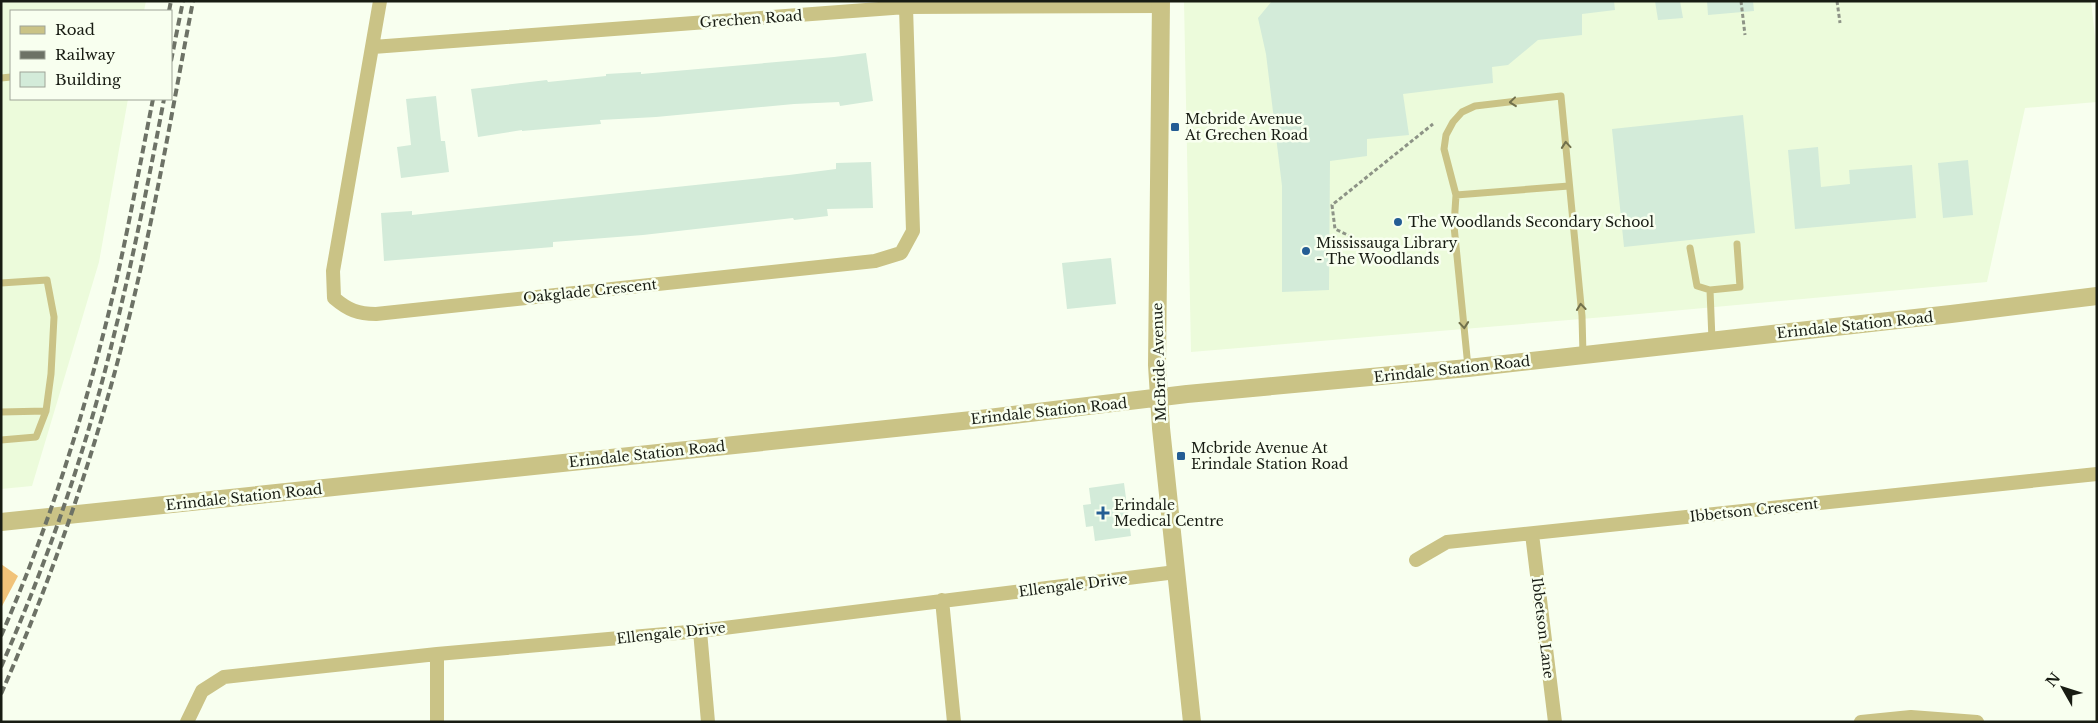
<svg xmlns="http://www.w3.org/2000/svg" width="2098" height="723" font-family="'Libre Baskerville',serif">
  <rect width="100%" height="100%" fill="#f8ffef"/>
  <!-- built -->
  <path fill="#ecfbdb" d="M1,1h145l-2,10h-133v88h117l-29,163 -67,224 -31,3z
    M1184,1h907l6,53v48l-72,6 -38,174 -370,34 -426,36z"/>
  <!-- grass -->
  <path fill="#f1c379" d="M1,564l17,12 -17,32z"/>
  <!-- building -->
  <path fill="#d3ebd9" d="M1272,1h342l1,9 -33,4v21l-44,5 -30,25 -16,2 1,16 -90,11 6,41 -42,4v17l-37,5 -1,129 -47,2v-106l-16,-132 -8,-36z
    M1655,1h25l3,17 -25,2z
    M1707,1h46l1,10 -46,4z
    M866,53l7,48 -33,5 -1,-4 -45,2 -138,13 -56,3 1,4 -79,7v-1l-44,7 -7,-48 76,-9 1,2 58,-6v-2l35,-2v2l193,-17z
    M436,96l5,45h4l4,31 -48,6 -4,-31 14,-2 -5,-46z
    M1743,115l12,118 -131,14 -12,-118z
    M1818,147l3,40 29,-3 -1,-14 63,-5 4,53 -121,11 -7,-79z
    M1968,160l5,55 -30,3 -5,-55z
    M871,162l2,46 -46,1 1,7 -34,4 -1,-2 -150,17 -90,7v5l-169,14 -3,-48 31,-2v4l56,-6 321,-34 47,-6v-6z
    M1111,258l5,46 -49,5 -5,-46z
    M1124,483l7,53 -36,5 -2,-15 -7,1 -3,-22 8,-1 -2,-16z"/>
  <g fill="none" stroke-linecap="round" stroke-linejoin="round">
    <!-- path -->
    <path stroke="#8d9386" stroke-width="3" stroke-dasharray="4 2.5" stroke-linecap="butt" d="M1741,1l4,34
      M1837,1l3,22
      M1352,237l-17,-8 -3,-24 101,-81"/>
    <!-- service -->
    <path stroke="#cac386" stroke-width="7" d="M1,78l10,-1
      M1456,195l113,-9
      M1690,248l7,38 13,4 30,-3 -3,-43
      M1,283l46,-3 7,37 -3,57 -5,37 -10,26 -35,3
      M1710,290l2,50
      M1468,367l-14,-141 2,-31 -12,-46 2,-14 7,-13 9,-10 13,-6 86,-10 21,220 1,39
      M1,412l45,-1"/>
    <!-- minor -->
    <path stroke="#cac386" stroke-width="14" d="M380,1l-47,270 1,27c14,12 24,16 42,16l499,-53 26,-8 12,-22 -7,-224
      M373,47l533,-40 254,-1
      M1532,534l23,188
      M1416,560l31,-18 650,-68
      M942,600l12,122
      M700,631l8,91
      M187,722l15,-31 22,-14 213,-23 263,-23 476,-59
      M437,722v-68
      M1861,722l50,-5 66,5"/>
    <!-- tertiary -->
    <path stroke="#cac386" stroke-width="18" d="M1161,1l-4,364 4,63 31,294
      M1,522l971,-102 215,-26 281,-26 483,-54 146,-18"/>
    <!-- rail -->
    <path stroke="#6d7266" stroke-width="4" stroke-dasharray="8 4" stroke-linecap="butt" d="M169,11l2,-10
      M171,61l12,-60
      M1,636c42,-96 75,-195 101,-297 21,-79 35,-160 51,-240
      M1,667c46,-105 85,-216 112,-328 20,-80 36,-160 51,-240
      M1,694c50,-113 90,-230 121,-349 30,-113 49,-229 71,-344"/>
  </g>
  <!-- one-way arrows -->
  <defs><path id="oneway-chevron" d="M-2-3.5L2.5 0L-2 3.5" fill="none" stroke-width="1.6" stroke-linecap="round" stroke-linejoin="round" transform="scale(1.25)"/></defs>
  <g stroke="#71704c">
    <use href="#oneway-chevron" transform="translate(1513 102) rotate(174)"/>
    <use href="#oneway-chevron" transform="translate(1566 145) rotate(-95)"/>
    <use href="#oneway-chevron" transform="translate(1581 307) rotate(-96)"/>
    <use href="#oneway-chevron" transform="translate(1464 325) rotate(85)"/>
  </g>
  <!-- markers -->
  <g fill="#245d94" stroke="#f8ffef" stroke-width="2">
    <rect x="1170" y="122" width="10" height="10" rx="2.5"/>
    <circle cx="1398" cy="222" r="5"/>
    <circle cx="1306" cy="251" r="5"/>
    <rect x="1176" y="451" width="10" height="10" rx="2.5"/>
    <path d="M1100.5 505.5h5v5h5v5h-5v5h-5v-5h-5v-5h5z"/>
  </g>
  <g text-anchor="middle" stroke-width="5" stroke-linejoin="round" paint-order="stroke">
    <!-- street labels -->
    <g font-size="14" fill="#181c13" stroke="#f8ffef">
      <text transform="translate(751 19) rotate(-4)" y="5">Grechen Road</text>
      <text transform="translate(590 291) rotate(-6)" y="5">Oakglade Crescent</text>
      <text transform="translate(1855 325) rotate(-6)" y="5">Erindale Station Road</text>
      <text transform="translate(1159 362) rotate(-92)" y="5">McBride Avenue</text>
      <text transform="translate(1452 369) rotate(-6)" y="5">Erindale Station Road</text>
      <text transform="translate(1049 411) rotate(-6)" y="5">Erindale Station Road</text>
      <text transform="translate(647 454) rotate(-6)" y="5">Erindale Station Road</text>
      <text transform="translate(244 497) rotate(-6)" y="5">Erindale Station Road</text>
      <text transform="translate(1754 510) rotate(-6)" y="5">Ibbetson Crescent</text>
      <text transform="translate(1073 585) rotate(-7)" y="5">Ellengale Drive</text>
      <text transform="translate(1543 628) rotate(83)" y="5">Ibbetson Lane</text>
      <text transform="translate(671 633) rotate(-6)" y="5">Ellengale Drive</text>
    </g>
    <!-- poi labels -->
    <g font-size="14" fill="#181c13" stroke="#f8ffef" text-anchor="start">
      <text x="1185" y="124">Mcbride Avenue<tspan x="1185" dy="16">At Grechen Road</tspan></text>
      <text x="1408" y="227">The Woodlands Secondary School</text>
      <text x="1316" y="248">Mississauga Library<tspan x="1316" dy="16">- The Woodlands</tspan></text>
      <text x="1191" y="453">Mcbride Avenue At<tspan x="1191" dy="16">Erindale Station Road</tspan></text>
      <text x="1114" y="510">Erindale<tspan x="1114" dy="16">Medical Centre</tspan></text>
    </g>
  </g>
  <!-- border -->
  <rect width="2098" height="723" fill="none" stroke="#181c13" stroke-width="5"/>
  <!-- legend -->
  <rect x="10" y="10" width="162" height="90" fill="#f8ffef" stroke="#9ea497"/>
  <rect x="20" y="26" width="25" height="8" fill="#cac386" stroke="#9ea497"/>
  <text x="55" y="35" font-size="15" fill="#181c13">Road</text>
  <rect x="20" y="51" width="25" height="8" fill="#6d7266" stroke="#9ea497"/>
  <text x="55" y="60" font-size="15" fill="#181c13">Railway</text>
  <rect x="20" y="72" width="25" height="15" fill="#d3ebd9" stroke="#9ea497"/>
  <text x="55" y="85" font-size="15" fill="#181c13">Building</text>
  <!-- north arrow -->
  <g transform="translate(2063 688) rotate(309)" stroke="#f8ffef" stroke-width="4" paint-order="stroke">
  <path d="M0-4L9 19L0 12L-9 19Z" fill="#181c13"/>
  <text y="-8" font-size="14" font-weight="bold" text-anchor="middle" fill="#181c13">N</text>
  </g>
</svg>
